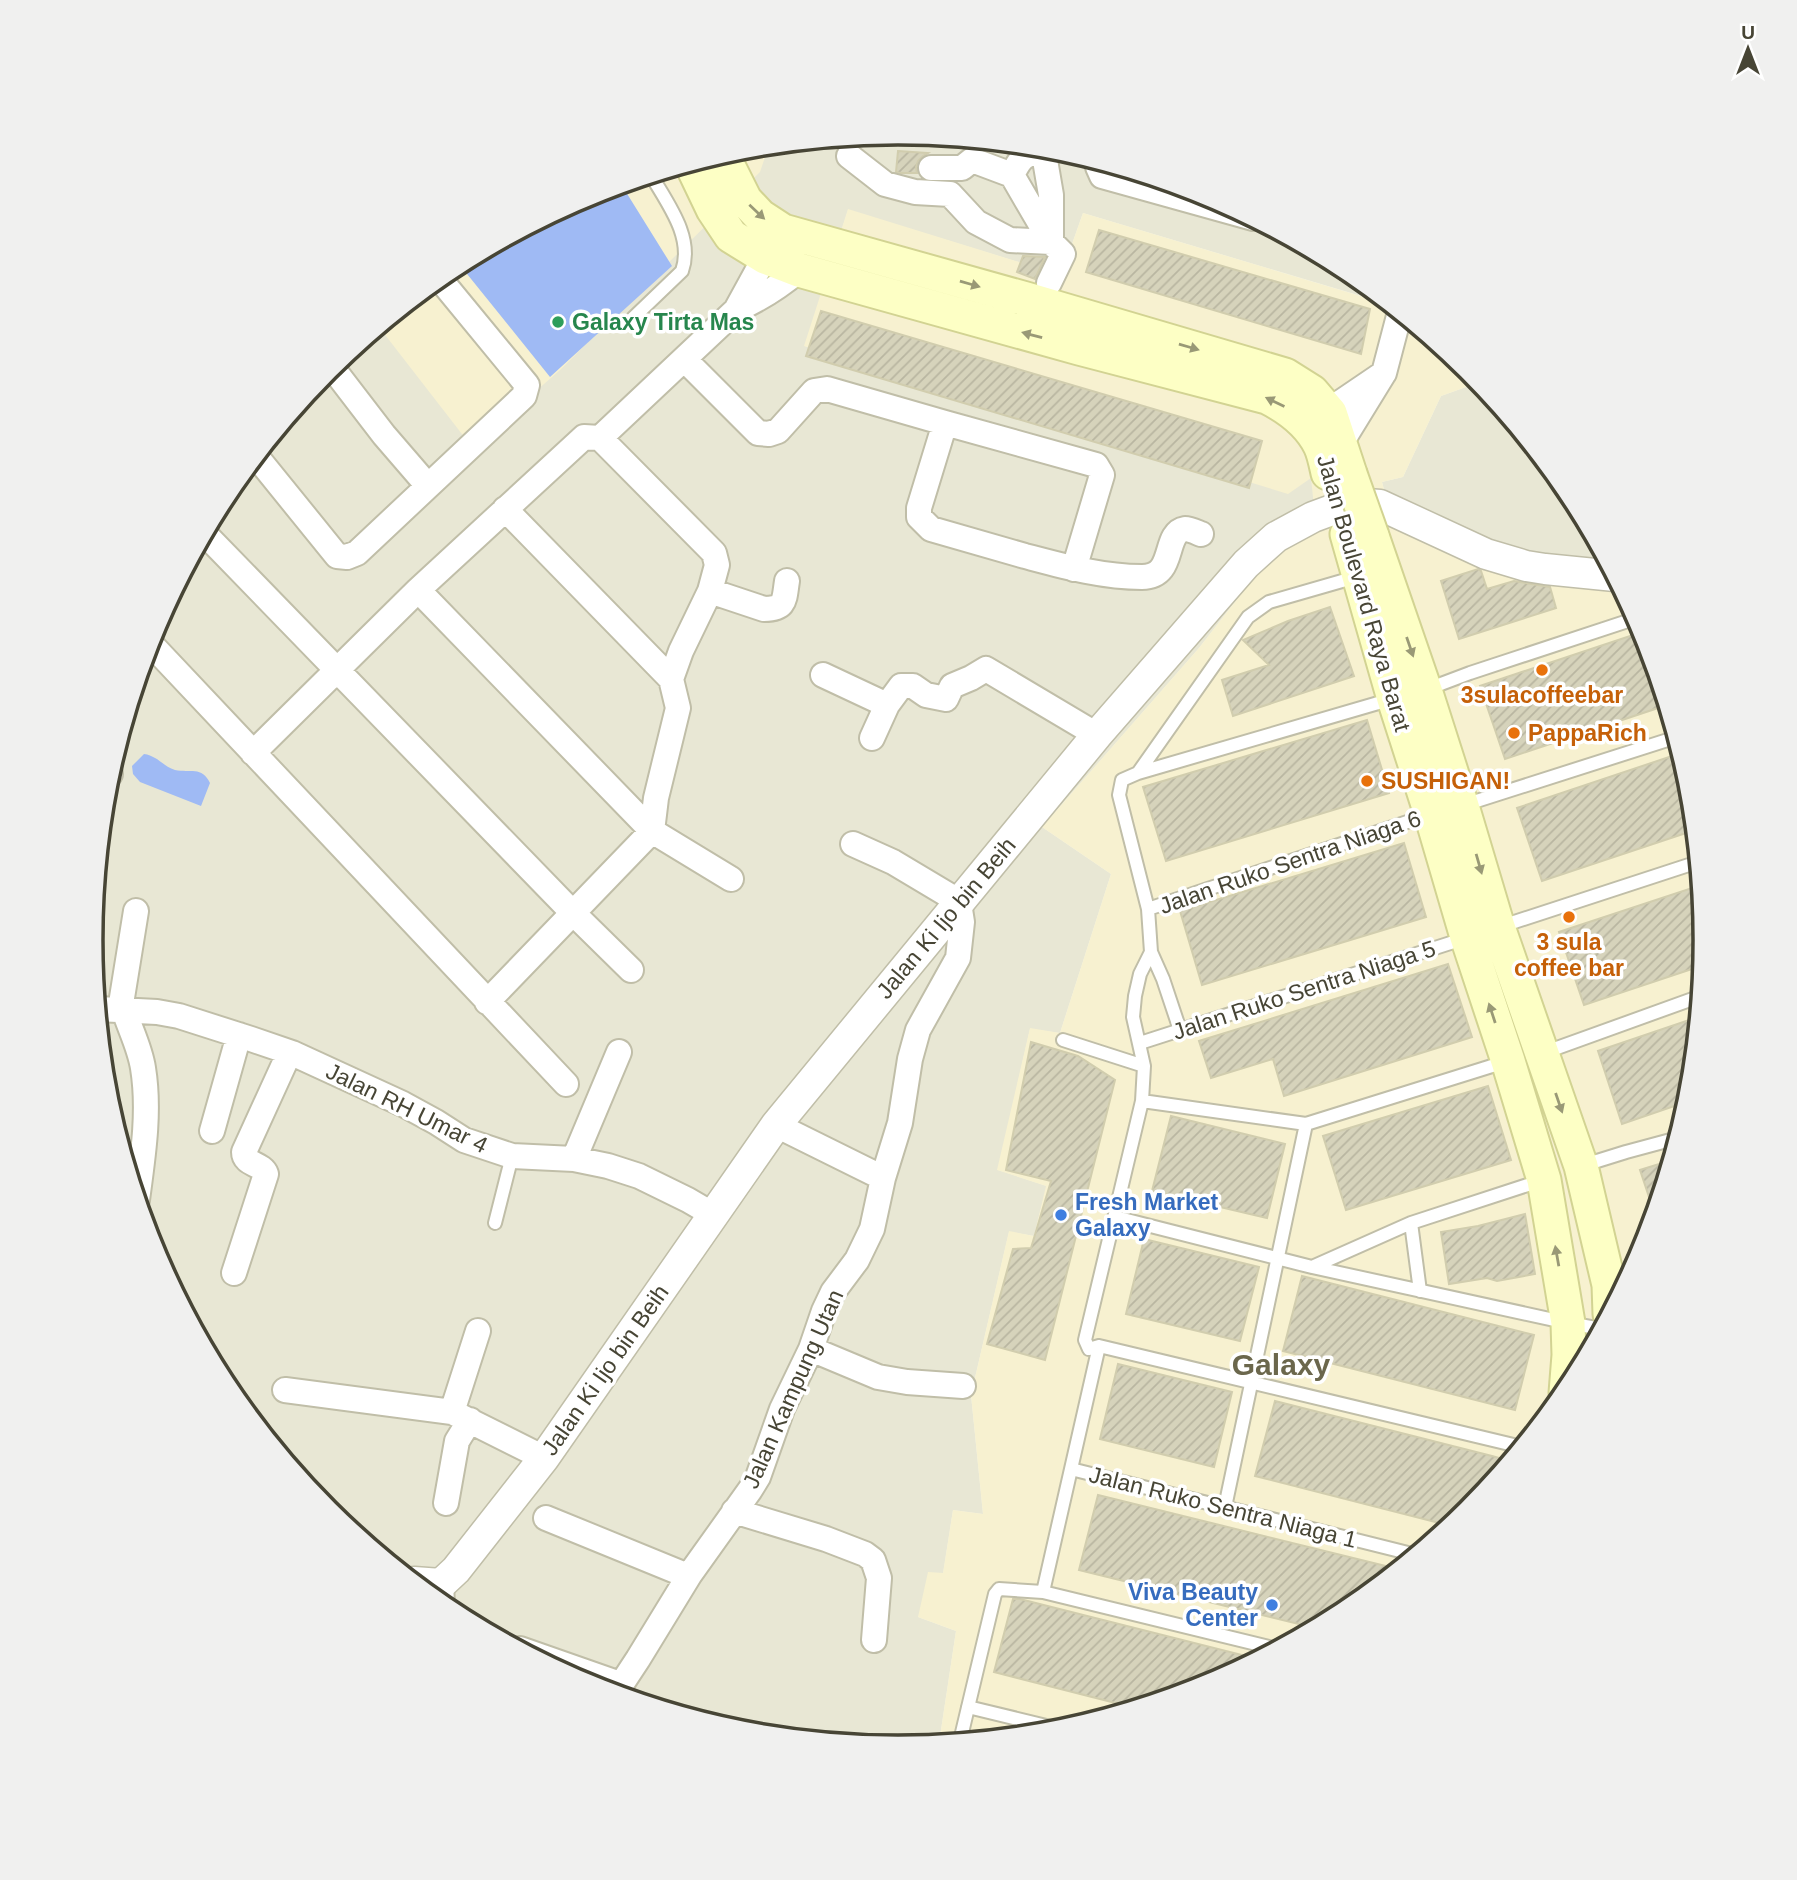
<svg xmlns="http://www.w3.org/2000/svg" width="1797" height="1880" font-family="Helvetica,sans-serif">
  <defs>
    <pattern id="building-hatch" width="6" height="6" patternUnits="userSpaceOnUse" patternTransform="scale(1.75)"><rect width="6" height="6" fill="#d6d3bb"/><path d="M-1 1l2-2M0 6l6-6M5 7l2-2" fill="none" stroke="#b9b6a1"/></pattern>
  </defs>
  <rect width="100%" height="100%" fill="#f4f4e6"/>
  <!-- residential -->
  <path fill="#e8e7d4" d="M899,133l157,15 152,46 139,75 41,33v2l-305,-91 -22,62 -213,-65 -43,136 507,132 4,48 -46,31 -71,91 -157,179 69,47 -51,159 -30,-4 -32,141 49,16 -13,50 -25,-4 -38,163 12,119 -30,-4 -10,64 -25,43 38,14 -17,112 -22,3 -73,-11 -2,7 -101,-10 -152,-46 -139,-75 -123,-100 -100,-123 -75,-139 -46,-152 -15,-157 16,-158 46,-151 74,-140 101,-122 122,-101 140,-74 151,-46z
    M1480,382l90,110 48,89 -226,-60 -10,-39 21,-5 38,-81z"/>
  <!-- commercial -->
  <path fill="#f7f1d0" d="M769,145l-9,27 -200,198 -88,77 -93,-120 71,-59 140,-74 151,-46z
    M848,209l213,66 22,-62 304,91 1,-2 82,67 10,13 -39,14 -38,81 -21,5 10,38 226,61 27,50 46,152 15,157 -16,158 -46,151 -74,140 -101,122 -122,101 -140,74 -151,46 -117,11 17,-112 -38,-14 10,-45 15,1 10,-63 30,4 -12,-119 38,-164 25,5 12,-50 -49,-16 33,-142 30,5 51,-159 -69,-47 157,-179 71,-91 46,-31 -5,-48 -23,16 -484,-148z
    M844,1735l73,11 -19,1 -56,-5z"/>
  <!-- water -->
  <path fill="#9fbaf4" d="M621,184l51,82 -122,111 -91,-113 131,-70z
    M144,754c14,2 20,13 31,16 15,3 27,-4 35,13l-9,23 -61,-24 -7,-8 -1,-8z"/>
  <!-- building -->
  <path fill="url(#building-hatch)" stroke="#d1cdae" stroke-width="2" d="M898,151l30,2 -5,3 -5,5 -2,6 1,6h-17l-4,-1z
    M1099,230l271,79 -9,45 -275,-82z
    M1023,256l22,1 -10,22 -18,-7z
    M821,311l441,130 -13,47 -443,-132z
    M1478,569l3,2 6,18 27,-8 36,6 6,21 -97,31 -18,-58z
    M1330,607l24,69 -121,40 -11,-36 47,-15 -26,-25 45,-19z
    M1645,631l22,74 -162,54 -25,-73z
    M1367,720l22,73 -223,68 -23,-74z
    M1681,753l10,30 4,47 -153,51 -25,-73z
    M1404,843l22,74 -224,68 -22,-74z
    M1701,885l5,55 -2,25 -120,40 -25,-73z
    M1448,964l24,73 -188,59 -11,-37 -62,19 -12,-37z
    M1698,1017l-9,84 -67,23 -24,-73z
    M1031,1042l47,14 37,24 -70,280 -58,-16 26,-95 18,-1 20,-67 -45,-11z
    M1488,1086l23,74 -165,50 -23,-74z
    M1171,1116l114,28 -18,74 -115,-27z
    M1672,1160l-11,35 -6,20 -15,-45z
    M1525,1214l10,60 -38,7 -10,-3 -38,6 -8,-52 37,-6z
    M1144,1239l115,28 -19,74 -114,-27z
    M1302,1276l232,59 -19,75 -232,-59z
    M1118,1364l114,28 -18,75 -114,-28z
    M1275,1401l217,55 18,5 -41,50 -18,15 -196,-50z
    M1098,1495l300,74 -51,43 -32,16 -236,-58z
    M1013,1599h7l238,60 -51,27 -72,22 -141,-36z"/>
  <g fill="none" stroke-linecap="round" stroke-linejoin="round">
    <defs>
      <path id="service" d="M633,318l49,-47c12,-34 -15,-68 -31,-96
        M1425,690l45,-17 167,-55
        M1138,773l110,-156 21,-15 87,-25
        M1464,805l213,-68
        M1148,909l283,-95
        M1499,927l199,-65
        M1151,952l12,27 17,51
        M1063,1040l81,26
        M1140,1043l326,-105
        M1543,1053l158,-57
        M1142,1101l164,23 202,-63
        M1581,1166l45,-14 52,-14
        M1115,1217l197,50 256,56 34,6
        M495,1223l17,-67
        M1411,1223l9,68
        M1312,1267l99,-44 132,-43
        M1099,1346l423,101
        M1071,1469l345,86
        M1225,1507l81,-383
        M1043,1592l56,-246 -10,3 -4,-9 57,-239 2,-35 -11,-49 2,-21 5,-22 11,-22 -3,-43 -29,-114 3,-15 16,-7 254,-74
        M968,1707l95,23
        M960,1741l35,-147 4,-5 44,3 234,57"/>
      <path id="minor" d="M849,156l36,28 30,8 35,2 26,28 34,18 41,2v-47l-6,-35v-13
        M1098,161v6l4,9 151,42
        M931,168h31l10,-8 40,15 39,67 12,12 -14,29
        M1012,175c7,-14 10,-20 26,-24l7,9
        M736,310c24,-11 43,-23 63,-40
        M684,359l74,74 11,1 9,-3 36,-40 13,-2 118,34 151,42 6,10 -28,94
        M331,366l53,69 44,51
        M1384,373l-56,38 -8,22 1,13 20,-3 43,-70 16,-61
        M945,423l-26,85v9l12,12c31,9 62,18 94,27 38,10 77,21 117,21 35,0 20,-44 43,-48 5,0 11,3 16,5
        M256,456l81,100 10,1 10,-4 167,-157 3,-11 -88,-107
        M505,509l166,170
        M205,534l368,379 58,57
        M418,590l234,241 79,48
        M710,591l54,18c22,0 20,-9 23,-28
        M149,642l417,442
        M823,675l64,30
        M872,738l15,-33 14,-19h12l13,9 20,4 6,-13 19,-8 15,-9 111,66
        M253,753l165,-163 166,-153 16,1 136,-128 29,-53
        M109,773l1,1
        M853,844l40,18 67,40
        M487,1002l165,-171 4,-33 22,-90 -7,-29 10,-28 29,-60 7,-26 -3,-12 -114,-115
        M98,1009l59,3 22,4 72,23 41,14 111,51 33,18 28,18 48,16 62,3 34,7 31,10 49,24 24,14
        M120,1010l16,-99
        M124,1010c6,19 16,38 19,58 7,43 0,88 -6,132
        M776,1125l107,53
        M212,1131l27,-96
        M574,1159l45,-107
        M234,1273l32,-99c-4,-11 -22,-9 -22,-22l42,-92 6,-7
        M478,1331l-26,81 92,46
        M811,1349l67,28 29,5 56,4
        M285,1390l167,22
        M446,1503l11,-62 13,-21
        M734,1511l92,28 39,15 8,6 6,18 -5,62
        M546,1518l142,58
        M441,1584l1,21
        M520,1649l100,35
        M615,1694l23,-35 52,-85 60,-84 8,-13 24,-68 29,-60 13,-38 9,-19 24,-32 15,-31 11,-51 17,-55 10,-64 8,-29 40,-72 4,-36 -3,-19"/>
      <path id="tertiary" d="M414,1582l27,2 15,-14 88,-112 232,-333 321,-390 149,-171 30,-27 37,-20 27,-10 14,-4 26,2 106,49 40,12 19,3 70,7"/>
      <path id="secondary" d="M722,154l23,46 15,16 23,15 243,68 259,76 27,17 18,21 20,61
        M691,163l22,46 18,27 34,21 34,13 280,78 188,49c22,11 42,26 53,48 4,8 6,19 8,28
        M1347,534l47,165 37,115 36,123 41,124 36,119 24,143 1,32 -3,38
        M1372,536l53,154 37,116 36,121 83,239 28,119 1,29"/>
    </defs>
    <!-- service casing -->
    <use href="#service" stroke="#c0bea8" stroke-width="16"/>
    <!-- minor casing -->
    <use href="#minor" stroke="#c0bea8" stroke-width="28"/>
    <!-- tertiary casing -->
    <use href="#tertiary" stroke="#c0bea8" stroke-width="33"/>
    <!-- secondary casing -->
    <use href="#secondary" stroke="#d2d392" stroke-width="37"/>
    <!-- service -->
    <use href="#service" stroke="#fff" stroke-width="12"/>
    <!-- minor -->
    <use href="#minor" stroke="#fff" stroke-width="24"/>
    <!-- tertiary -->
    <use href="#tertiary" stroke="#fff" stroke-width="30"/>
    <!-- secondary -->
    <use href="#secondary" stroke="#fdffc5" stroke-width="33"/>
    <defs>
      <path id="secondary-bridge" d="M1350,474l22,62"/>
    </defs>
    <!-- secondary-bridge casing -->
    <use href="#secondary-bridge" stroke="#d2d392" stroke-width="37" stroke-linecap="butt"/>
    <!-- secondary-bridge -->
    <use href="#secondary-bridge" stroke="#fdffc5" stroke-width="33"/>
  </g>
  <!-- one-way arrows -->
  <defs><path id="oneway-solid" d="M-6-.8H1V-3.2L6.5 0L1 3.2V.8H-6Z" transform="scale(1.75)"/></defs>
  <g fill="#999976">
    <use href="#oneway-solid" transform="translate(757 212) rotate(43)"/>
    <use href="#oneway-solid" transform="translate(970 284) rotate(16)"/>
    <use href="#oneway-solid" transform="translate(1032 335) rotate(-165)"/>
    <use href="#oneway-solid" transform="translate(1189 347) rotate(16)"/>
    <use href="#oneway-solid" transform="translate(1275 402) rotate(-154)"/>
    <use href="#oneway-solid" transform="translate(1410 647) rotate(71)"/>
    <use href="#oneway-solid" transform="translate(1479 864) rotate(74)"/>
    <use href="#oneway-solid" transform="translate(1492 1013) rotate(-108)"/>
    <use href="#oneway-solid" transform="translate(1559 1103) rotate(71)"/>
    <use href="#oneway-solid" transform="translate(1557 1256) rotate(-100)"/>
  </g>
  <!-- markers -->
  <circle fill="#2e9e5b" stroke="#fff" stroke-width="2.5" cx="558" cy="322" r="7"/>
  <g fill="#e8710a" stroke="#fff" stroke-width="2.5">
    <circle cx="1542" cy="670" r="7"/>
    <circle cx="1514" cy="733" r="7"/>
    <circle cx="1367" cy="781" r="7"/>
    <circle cx="1569" cy="917" r="7"/>
  </g>
  <g fill="#3f7fe0" stroke="#fff" stroke-width="2.5">
    <circle cx="1061" cy="1215" r="7"/>
    <circle cx="1272" cy="1605" r="7"/>
  </g>
  <g text-anchor="middle" stroke-width="7" stroke-linejoin="round" paint-order="stroke">
    <!-- leisure labels -->
    <g font-size="23" font-weight="bold" fill="#27864d" stroke="#fff" text-anchor="start">
      <text x="572" y="330">Galaxy Tirta Mas</text>
    </g>
    <!-- street labels -->
    <g font-size="23" fill="#474535" stroke="#fff">
      <text transform="translate(1364 593) rotate(74)" y="8">Jalan Boulevard Raya Barat</text>
      <text transform="translate(1290 862) rotate(-19)" y="8">Jalan Ruko Sentra Niaga 6</text>
      <text transform="translate(946 918) rotate(-50)" y="8">Jalan Ki Ijo bin Beih</text>
      <text transform="translate(1304 990) rotate(-18)" y="8">Jalan Ruko Sentra Niaga 5</text>
      <text transform="translate(407 1108) rotate(26)" y="8">Jalan RH Umar 4</text>
      <text transform="translate(605 1370) rotate(-55)" y="8">Jalan Ki Ijo bin Beih</text>
      <text transform="translate(793 1389) rotate(-66)" y="8">Jalan Kampung Utan</text>
      <text transform="translate(1223 1507) rotate(14)" y="8">Jalan Ruko Sentra Niaga 1</text>
    </g>
    <!-- food labels -->
    <g font-size="23" font-weight="bold" fill="#c56008" stroke="#fff">
      <text x="1542" y="703">3sulacoffeebar</text>
      <text x="1528" y="741" text-anchor="start">PappaRich</text>
      <text x="1381" y="789" text-anchor="start">SUSHIGAN!</text>
      <text x="1569" y="950">3 sula<tspan x="1569" dy="26">coffee bar</tspan></text>
    </g>
    <!-- shop labels -->
    <g font-size="23" font-weight="bold" fill="#366cbe" stroke="#fff" text-anchor="start">
      <text x="1075" y="1210">Fresh Market<tspan x="1075" dy="26">Galaxy</tspan></text>
      <text x="1258" y="1600" text-anchor="end">Viva Beauty<tspan x="1258" dy="26">Center</tspan></text>
    </g>
    <!-- district labels -->
    <g font-size="30" font-weight="bold" fill="#6b674c" stroke="#fff">
      <text x="1281" y="1375">Galaxy</text>
    </g>
  </g>
  <!-- crop -->
  <path d="M0 0H1797V1880H0ZM103 940a795 795 0 1 1 1590 0a795 795 0 1 1-1590 0Z" fill="#f0f0ef" fill-rule="evenodd"/>
  <path fill="none" stroke="#474535" stroke-width="3.5" d="M103 940a795 795 0 1 1 1590 0a795 795 0 1 1-1590 0Z"/>
  <!-- north arrow -->
  <g transform="translate(1748 49)" stroke="#ffffff" stroke-width="5" paint-order="stroke">
  <path d="M0-5L12 26L0 18L-12 26Z" fill="#474535"/>
  <text y="-10" font-size="19" font-weight="bold" text-anchor="middle" fill="#474535">U</text>
  </g>
</svg>
